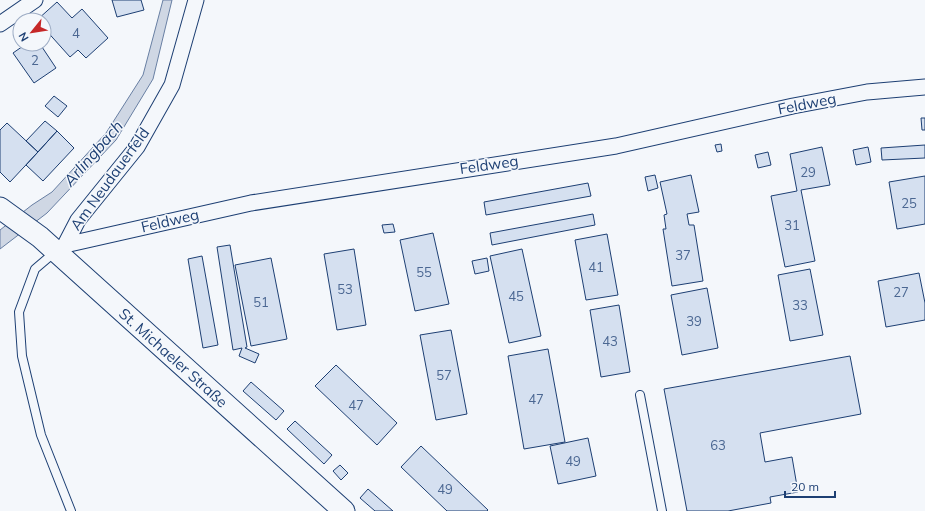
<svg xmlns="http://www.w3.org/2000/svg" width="925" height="511" font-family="Mulish,sans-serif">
  <rect width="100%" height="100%" fill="#f4f7fb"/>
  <!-- water -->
  <path fill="#cfd7e4" stroke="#687fa3" d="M163,0h9l-19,79 -37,61 -69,73 -47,36v-19l32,-25 20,-13 54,-59 37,-58z"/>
  <!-- building -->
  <path fill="#d5e0f0" stroke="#1d3f73" d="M112,0h29l3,10 -27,7z
    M57,2l15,16 10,-9 26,29 -22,20 -8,-8 -8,7 -26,-29v-8h-7z
    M26,44h14l16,24 -22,15 -21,-30z
    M54,96l13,10 -9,11 -13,-11z
    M921,118h4v12h-3z
    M45,121l12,10 -19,21 -12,-11z
    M7,123l31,29 -28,30 -10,-10v-42z
    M57,131l17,17 -31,33 -17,-16z
    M721,144l1,7 -5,1 -2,-7z
    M925,145v13l-43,2 -1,-12z
    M822,147l8,38 -29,5 14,71 -30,6 -14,-71 26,-5 -7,-37z
    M868,147l3,15 -15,3 -3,-15z
    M768,152l3,13 -13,3 -3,-13z
    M655,175l3,13 -10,3 -3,-14z
    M691,175l8,37 -12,2 2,11h5l9,56 -31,5 -9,-57h3l-2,-14 3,-1 -7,-32z
    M925,176v48l-28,5 -8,-47z
    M588,183l3,13 -105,19 -2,-13z
    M593,214l2,11 -103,20 -2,-12z
    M393,224l2,8 -11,1 -2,-8z
    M433,233l16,71 -34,7 -15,-71z
    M607,234l11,61 -32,5 -11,-60z
    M230,245l17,102 -2,1 14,6 -4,9 -16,-7 3,-8 -9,2 -16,-103z
    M354,249l12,76 -29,5 -13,-76z
    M522,249l19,87 -32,7 -19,-87z
    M202,256l16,89 -15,3 -15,-89z
    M271,258l16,81 -36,7 -16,-81z
    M487,258l2,13 -14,3 -3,-13z
    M810,269l13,66 -33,6 -12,-66z
    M919,273l6,30v17l-39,7 -8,-46z
    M707,288l11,60 -36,7 -11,-60z
    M619,305l11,67 -29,5 -11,-67z
    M451,330l16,84 -31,6 -16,-85z
    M548,349l17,93 -41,7 -16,-93z
    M850,356l11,58 -101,19 5,29 27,-5 6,35 -28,5 1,6 -43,8h-41l-23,-122z
    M336,365l61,58 -20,22 -62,-59z
    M251,382l33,29 -8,9 -33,-29z
    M295,421l37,34 -8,9 -37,-35z
    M588,438l8,38 -38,8 -8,-38z
    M421,446l67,64 -1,1h-40l-46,-44z
    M340,465l8,8 -7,7 -8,-9z
    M368,489l25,22h-18l-15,-13z"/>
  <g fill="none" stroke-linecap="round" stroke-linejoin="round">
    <defs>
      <path id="service" d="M55,252l-20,17 -16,43 3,44 19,79 30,76
        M640,395l22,116"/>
      <path id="minor" d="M0,24l35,-24
        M65,245l13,-25 59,-73 35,-62 24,-85
        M55,252l10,-7 186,-42 365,-57 177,-40 74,-14 58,-5"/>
      <path id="secondary" d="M0,208l40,29 304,274"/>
    </defs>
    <!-- service casing -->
    <use href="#service" stroke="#1d3f73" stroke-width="10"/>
    <!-- minor casing -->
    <use href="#minor" stroke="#1d3f73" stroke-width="17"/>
    <!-- secondary casing -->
    <use href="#secondary" stroke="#1d3f73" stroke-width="23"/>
    <!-- service -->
    <use href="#service" stroke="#f4f7fb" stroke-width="8"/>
    <!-- minor -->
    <use href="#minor" stroke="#f4f7fb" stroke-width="15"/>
    <!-- secondary -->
    <use href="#secondary" stroke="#f4f7fb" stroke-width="21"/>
  </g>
  <g text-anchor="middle" stroke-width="3" stroke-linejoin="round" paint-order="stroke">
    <!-- number labels -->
    <g font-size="13" fill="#4b6792">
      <text x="76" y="38">4</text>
      <text x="35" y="65">2</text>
      <text x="808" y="177">29</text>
      <text x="909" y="208">25</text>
      <text x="792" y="230">31</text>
      <text x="683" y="260">37</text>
      <text x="596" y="272">41</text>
      <text x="424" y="277">55</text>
      <text x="345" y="294">53</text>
      <text x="901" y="297">27</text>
      <text x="516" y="301">45</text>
      <text x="261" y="307">51</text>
      <text x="800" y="310">33</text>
      <text x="694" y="326">39</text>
      <text x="610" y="346">43</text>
      <text x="444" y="380">57</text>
      <text x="536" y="404">47</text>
      <text x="356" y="410">47</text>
      <text x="718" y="450">63</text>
      <text x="573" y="466">49</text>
      <text x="445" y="494">49</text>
    </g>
    <!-- street labels -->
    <g font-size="15" fill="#1d3f73" stroke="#f4f7fb">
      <text transform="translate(807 104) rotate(-11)" y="5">Feldweg</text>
      <text transform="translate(489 165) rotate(-8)" y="5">Feldweg</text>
      <text transform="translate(110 179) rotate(-54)" y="5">Am Neudauerfeld</text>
      <text transform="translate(170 221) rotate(-13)" y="5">Feldweg</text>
      <text transform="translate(173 358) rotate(42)" y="5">St. Michaeler Straße</text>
    </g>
    <!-- water labels -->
    <g font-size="16" font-style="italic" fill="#1d3f73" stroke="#f4f7fb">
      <text transform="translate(93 153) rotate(-49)" y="6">Arlingbach</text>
    </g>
  </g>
  <!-- north arrow -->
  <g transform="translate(32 32) rotate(240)"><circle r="19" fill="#f4f7fb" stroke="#9eadc5"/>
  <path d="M0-3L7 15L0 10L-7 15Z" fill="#c62828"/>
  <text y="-6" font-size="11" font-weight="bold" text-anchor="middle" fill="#1d3f73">N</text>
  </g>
  <!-- scale -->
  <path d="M785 491v6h50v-6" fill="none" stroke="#1d3f73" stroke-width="2"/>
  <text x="791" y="491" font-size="12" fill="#1d3f73" stroke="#f4f7fb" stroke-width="3" paint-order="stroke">20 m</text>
</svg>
